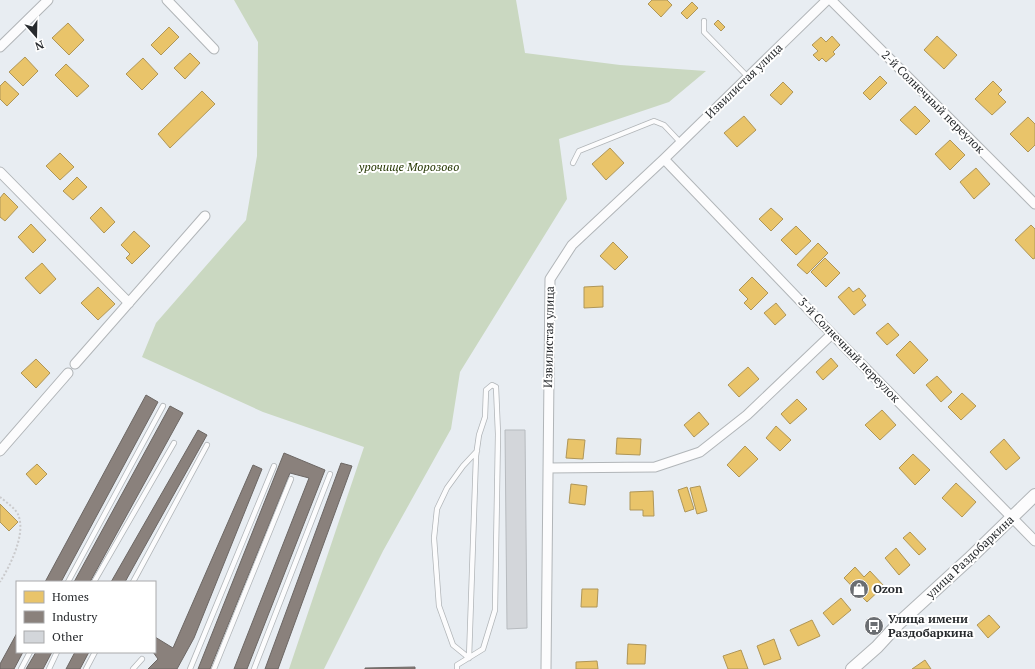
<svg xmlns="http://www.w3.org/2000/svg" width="1035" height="669" font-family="'PT Serif',serif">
  <rect width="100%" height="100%" fill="#e8edf2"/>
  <!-- forest -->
  <path fill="#cad8c1" d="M234,0h282l9,53 95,12 86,6 -37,31 -110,37 8,60 -107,173 -9,57 -68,122 -59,118h-35l75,-222 -101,-35 -121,-55 14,-34 90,-103 11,-64 1,-114z"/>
  <!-- homes -->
  <path fill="#e9c46a" stroke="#af9658" d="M652,0h15l5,5 -11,12 -13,-13z
    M692,2l6,6 -11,11 -6,-6z
    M718,20l7,7 -4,4 -7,-7z
    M68,23l16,17 -15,15 -17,-17z
    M169,27l10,10 -18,18 -10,-10z
    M832,36l8,9 -7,7 2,2 -9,8 -4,-4 -3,3 -6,-6 5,-4 -6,-6 9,-8 5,5z
    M937,36l20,19 -13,14 -20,-19z
    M190,53l10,10 -15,16 -11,-11z
    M25,57l13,14 -15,15 -14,-14z
    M143,58l15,16 -16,16 -16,-16z
    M66,64l23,22 -12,11 -22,-22z
    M880,76l7,7 -17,17 -7,-7z
    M5,81l14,13 -12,12 -7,-7v-13z
    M993,81l9,9 -4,4 8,8 -14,13 -17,-16z
    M783,82l10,10 -12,13 -11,-10z
    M202,91l13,13 -45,44 -12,-14z
    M915,106l15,15 -14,14 -16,-15z
    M744,116l12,14 -19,17 -13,-14z
    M1028,117l7,7v21l-7,7 -18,-18z
    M950,140l15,15 -15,15 -15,-16z
    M610,148l14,15 -18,17 -14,-16z
    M60,153l14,14 -14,13 -14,-14z
    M976,168l14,16 -16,15 -14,-17z
    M77,177l10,10 -14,13 -10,-9z
    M4,193l14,14 -13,14 -5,-4v-19z
    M101,207l14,15 -11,11 -14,-15z
    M771,208l12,11 -12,12 -12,-12z
    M31,224l15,16 -13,13 -15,-16z
    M1031,225l4,4v29l-2,1 -18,-19z
    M796,226l15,15 -15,14 -15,-15z
    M134,231l16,15 -18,18 -6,-6 4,-4 -9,-9z
    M613,242l15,15 -13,13 -15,-14z
    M818,243l10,10 -21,21 -10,-9z
    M825,258l15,15 -14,14 -15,-15z
    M42,263l14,16 -16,15 -15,-16z
    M752,277l16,16 -17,17 -7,-7 4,-4 -9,-9z
    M603,286v21l-19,1v-21z
    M98,287l17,17 -17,16 -17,-17z
    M849,287l4,5 6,-4 7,8 -4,4 4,5 -12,10 -16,-18z
    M776,303l10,12 -11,10 -11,-12z
    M888,323l11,12 -12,10 -11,-12z
    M910,341l18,19 -14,14 -18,-19z
    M831,358l7,8 -15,14 -7,-8z
    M36,359l14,14 -14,15 -15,-15z
    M748,367l11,12 -20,18 -11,-12z
    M937,376l15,16 -11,10 -15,-17z
    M962,393l14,13 -15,14 -13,-13z
    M797,399l10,10 -17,15 -9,-10z
    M882,410l14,15 -16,15 -15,-15z
    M699,412l10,12 -15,13 -10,-12z
    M776,426l15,14 -11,11 -14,-13z
    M617,438l24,1 -1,16 -24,-1z
    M568,439l17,1 -2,19 -17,-1z
    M1004,439l16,19 -14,12 -16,-18z
    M745,446l13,13 -19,18 -12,-12z
    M913,454l17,16 -15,15 -16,-17z
    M37,464l10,10 -11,11 -10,-11z
    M956,483l20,19 -14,15 -20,-19z
    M571,484l16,2 -2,19 -16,-2z
    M700,486l7,25 -10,3 -7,-26z
    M687,487l7,22 -9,3 -7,-22z
    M653,491l1,25h-11v-6h-13v-18z
    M0,504l18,18 -9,9 -9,-9z
    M910,532l16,17 -7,6 -16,-17z
    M896,548l14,17 -11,10 -14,-17z
    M855,567l9,10 6,-6 14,15 -17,16 -23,-24z
    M582,589h16l-1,18h-16z
    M841,598l10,12 -18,15 -10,-12z
    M989,615l11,12 -12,11 -11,-13z
    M812,620l8,16 -22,10 -8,-16z
    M774,639l7,20 -17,6 -7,-19z
    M628,644l18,1 -1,19h-18z
    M741,650l7,19h-20l-5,-13z
    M925,660l6,9h-19z
    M597,661l1,8h-22v-7z"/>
  <!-- industry -->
  <path fill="#8a817c" stroke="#6c6764" d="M146,395l12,7 -97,180h-16z
    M170,406l13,7 -93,169h-16z
    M198,430l9,5 -82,147h-14z
    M284,453l41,17 -78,199h-13l75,-191 -19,-5 -80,196h-12z
    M341,463l11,3 -74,203h-13z
    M253,465l9,4 -68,169 -17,31h-29l10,-10 -5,-7h2v-15l18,11z
    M17,633v19h6l-9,17h-14v-5z
    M36,652h16l-9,17h-17z
    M75,652h14l-9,17h-14z
    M415,667v2h-50v-1z"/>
  <!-- building -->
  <path fill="#d3d6da" stroke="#b7bbbf" d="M505,430h20l2,198 -20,1z"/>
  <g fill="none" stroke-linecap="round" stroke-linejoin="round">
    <defs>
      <path id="service" d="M704,21v11l44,45
        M573,163l6,-12 75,-30 10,4 16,17
        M68,582l95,-176
        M94,582l80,-139
        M133,582l74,-137
        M469,658l-16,-13 -14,-39 -5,-68 3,-29 10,-21 16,-22 14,-15
        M21,669l9,-17
        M49,669l8,-17
        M86,669l9,-17
        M133,669l9,-10
        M190,669l84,-203
        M214,669l77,-190
        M254,669l76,-195
        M457,669v-4l26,-16 12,-39 3,-176 -2,-47 -4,-2 -6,5 -1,27 -6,18 -3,21 -7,202"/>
      <path id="minor" d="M167,0l47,49
        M831,0l204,204
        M0,47l48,-47
        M664,159l168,175 203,207
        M0,172l129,131
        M75,364l130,-148
        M0,451l68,-78
        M548,468l107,-1 45,-15 47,-37 85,-81
        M546,669l4,-390 22,-34 92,-86 163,-159"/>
      <path id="tertiary" d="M852,669l25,-22 22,-24 70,-64 66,-64"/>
    </defs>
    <!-- service casing -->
    <use href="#service" stroke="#b1b5b8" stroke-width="6"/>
    <!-- minor casing -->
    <use href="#minor" stroke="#b1b5b8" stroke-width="11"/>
    <!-- tertiary casing -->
    <use href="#tertiary" stroke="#b1b5b8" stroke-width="14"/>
    <!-- path -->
    <path stroke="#cacacc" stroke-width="2" stroke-dasharray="2 2" stroke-linecap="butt" d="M0,497c6,5 17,12 19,20 6,19 -9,49 -19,65"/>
    <!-- service -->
    <use href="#service" stroke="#fcfcfd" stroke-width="4.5"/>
    <!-- minor -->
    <use href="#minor" stroke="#fcfcfd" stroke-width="9"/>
    <!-- tertiary -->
    <use href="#tertiary" stroke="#fcfcfd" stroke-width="12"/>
  </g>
  <!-- icons -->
  <defs>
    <symbol id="shop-disc" viewBox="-11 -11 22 22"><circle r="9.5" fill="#6b6e72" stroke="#fff"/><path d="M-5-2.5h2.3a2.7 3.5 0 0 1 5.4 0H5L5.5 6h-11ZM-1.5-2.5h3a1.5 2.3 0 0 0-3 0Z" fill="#fff"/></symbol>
    <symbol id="bus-disc" viewBox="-11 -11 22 22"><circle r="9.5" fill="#6b6e72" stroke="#fff"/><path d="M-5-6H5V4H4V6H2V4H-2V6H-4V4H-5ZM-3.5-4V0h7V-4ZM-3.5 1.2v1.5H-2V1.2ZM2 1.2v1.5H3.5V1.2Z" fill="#fff"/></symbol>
  </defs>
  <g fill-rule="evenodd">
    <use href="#shop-disc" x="848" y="578" width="22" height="22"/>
    <use href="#bus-disc" x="863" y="615" width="22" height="22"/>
  </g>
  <g text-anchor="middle" stroke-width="4" stroke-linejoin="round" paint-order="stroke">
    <!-- street labels -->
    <g font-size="12" fill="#272a2d" stroke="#fff">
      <text transform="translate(744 81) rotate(-44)" y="4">Извилистая улица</text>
      <text transform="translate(933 102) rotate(45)" y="4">2-й Солнечный переулок</text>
      <text transform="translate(549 337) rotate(-89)" y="4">Извилистая улица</text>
      <text transform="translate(849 350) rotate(46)" y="4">3-й Солнечный переулок</text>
      <text transform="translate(970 557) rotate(-43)" y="4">улица Раздобаркина</text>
    </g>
    <!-- park labels -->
    <g font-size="12" font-style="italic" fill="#263804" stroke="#fff">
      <text x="409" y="171">урочище Морозово</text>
    </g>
    <!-- poi labels -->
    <g font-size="12" font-weight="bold" fill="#272a2d" stroke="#fff" text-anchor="start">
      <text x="873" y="593">Ozon</text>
      <text x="888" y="623">Улица имени<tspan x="888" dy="14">Раздобаркина</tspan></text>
    </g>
  </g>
  <!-- legend -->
  <rect x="16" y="581" width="140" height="72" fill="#ffffff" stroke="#a9aaab"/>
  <rect x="24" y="591" width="20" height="12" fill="#e9c46a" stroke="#a9aaab"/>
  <text x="52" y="601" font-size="12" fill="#272a2d">Homes</text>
  <rect x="24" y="611" width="20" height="12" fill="#8a817c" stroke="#a9aaab"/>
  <text x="52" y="621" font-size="12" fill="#272a2d">Industry</text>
  <rect x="24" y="631" width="20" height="12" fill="#d3d6da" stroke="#a9aaab"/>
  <text x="52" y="641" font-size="12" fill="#272a2d">Other</text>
  <!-- north arrow -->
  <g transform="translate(36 36) rotate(160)" stroke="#ffffff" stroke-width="3" paint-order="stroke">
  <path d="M0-3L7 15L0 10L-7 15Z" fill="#272a2d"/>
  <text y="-6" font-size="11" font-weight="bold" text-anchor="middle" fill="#272a2d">N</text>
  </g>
</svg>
